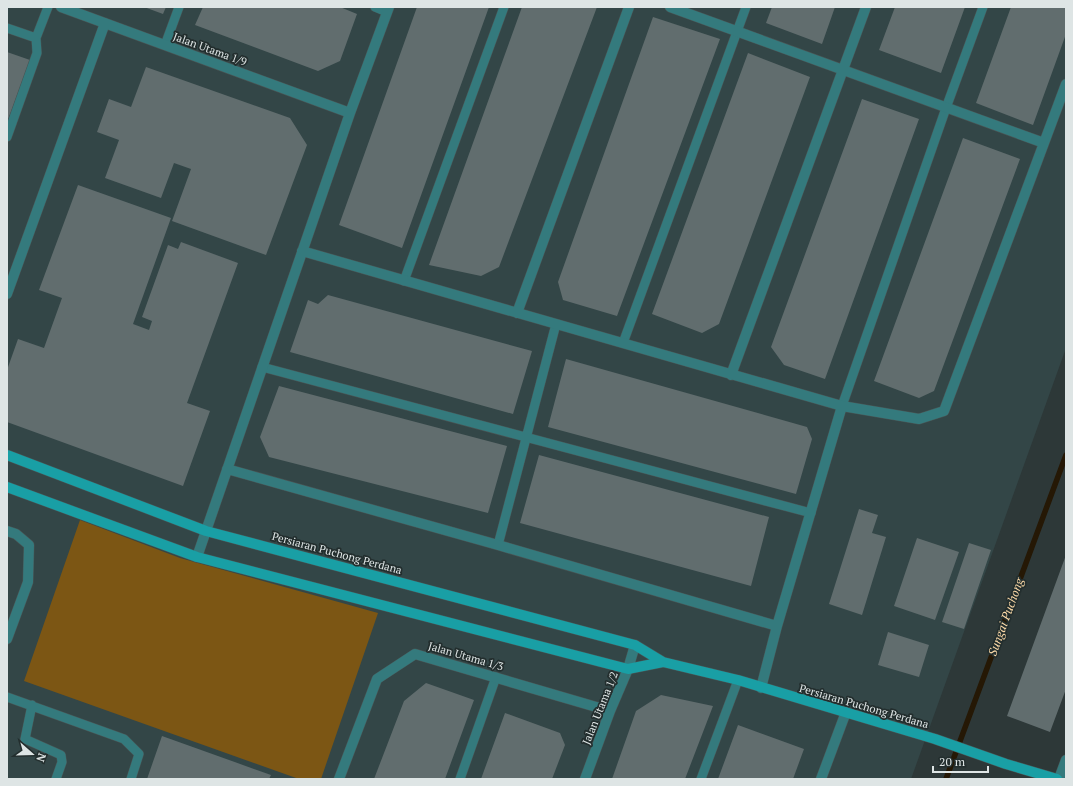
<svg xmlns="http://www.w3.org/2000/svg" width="1073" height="786" font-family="'PT Serif',serif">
  <rect width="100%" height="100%" fill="#2d3838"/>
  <!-- built -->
  <path fill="#334647" d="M7,7h1059v341l-155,431h-904z"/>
  <!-- green -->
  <path fill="#7c5614" d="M80,520l100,38 198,55 -57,166h-22l-275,-98z"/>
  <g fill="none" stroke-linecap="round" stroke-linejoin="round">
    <!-- stream -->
    <path stroke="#251805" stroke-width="5.5" d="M946,779l120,-324"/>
  </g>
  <!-- building -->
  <path fill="#616d6e" d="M144,7h22l-3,7z
    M203,7h137l17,7 -17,47 -22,10 -123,-46z
    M417,7h72l-87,241 -63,-23z
    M522,7h75l-98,260 -18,9 -52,-11z
    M772,7h63l-13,37 -56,-21z
    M895,7h70l-24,66 -62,-23z
    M1011,7h55v27l-33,91 -57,-22z
    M653,17l67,22 -103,277 -54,-16 -5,-18z
    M7,52l23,8 -23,63z
    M748,53l62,24 -91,247 -17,9 -50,-19z
    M146,67l144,51 17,27 -41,110 -94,-34 19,-52 -17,-6 -13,35 -56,-20 14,-38 -22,-8 12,-33 22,8z
    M862,99l57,20 -94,260 -41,-14 -13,-18z
    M963,138l57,21 -86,232 -15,7 -45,-17z
    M78,185l93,33 -38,106 16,6 3,-9 -10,-4 26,-72 10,4 3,-7 57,21 -51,140 23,8 -27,75 -176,-64v-52l11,-31 26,9 18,-50 -23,-8z
    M328,295l204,56 -19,63 -223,-62 18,-52 10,4z
    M566,359l241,68 5,12 -16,55 -248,-67z
    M279,386l228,60 -19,67 -219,-56 -9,-20z
    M539,455l230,62 -18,69 -231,-63z
    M859,509l19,6 -6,18 14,4 -24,78 -33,-11z
    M917,538l42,14 -24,68 -41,-14z
    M969,543l22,7 -27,79 -22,-7z
    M1066,555v134l-16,43 -43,-16z
    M888,632l41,13 -10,32 -41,-12z
    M426,683l48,17 -29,79h-71l30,-78z
    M661,695l52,11 -28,73h-73l24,-68z
    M505,713l55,20 5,12 -13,34h-71z
    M738,725l66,24 -11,30h-75z
    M162,736l109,39 -2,4h-122z"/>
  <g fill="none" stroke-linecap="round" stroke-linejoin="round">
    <defs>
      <path id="lane" d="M375,7l12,5
        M7,28l29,10 12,-31
        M165,45l14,-38
        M7,137l30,-84 -1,-15
        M404,281l100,-274
        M623,343l123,-336
        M262,367l549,146
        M842,406l104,-298 37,-101
        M498,545l58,-221
        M7,697l117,42 15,15 -8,25
        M32,705l-7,34 36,16 1,7 -6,17
        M460,779l36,-102
        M701,779l37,-99"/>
      <path id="street" d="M61,7l289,106
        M670,7l374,136
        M302,251l540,155 77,13 25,-8 122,-327
        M7,294l98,-271
        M517,313l112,-306
        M731,375l135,-368
        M227,469l271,76 279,81
        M7,531l9,3 13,11 -1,37 -21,57
        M197,557l153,-444 39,-106
        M761,688l16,-62 65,-220
        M339,779l38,-100 38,-25 195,57
        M585,779l25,-68 18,-42 7,-24
        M821,779l25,-67
        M1059,779l7,-19"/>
      <path id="secondary" d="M7,455l199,76 429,114 28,17 75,18 197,59 71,25 51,15
        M7,487l190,70 431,112 35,-7"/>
    </defs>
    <!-- lane casing -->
    <use href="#lane" stroke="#495454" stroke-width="10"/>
    <!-- street casing -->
    <use href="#street" stroke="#495454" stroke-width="11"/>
    <!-- secondary casing -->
    <use href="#secondary" stroke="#495454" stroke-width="11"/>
    <!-- lane -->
    <use href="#lane" stroke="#347a7d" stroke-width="9"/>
    <!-- street -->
    <use href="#street" stroke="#347a7d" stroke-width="10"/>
    <!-- secondary -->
    <use href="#secondary" stroke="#199fa5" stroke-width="10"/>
  </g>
  <g text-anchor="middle" stroke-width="3.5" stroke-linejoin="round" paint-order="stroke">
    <!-- street labels -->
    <g font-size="11" fill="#dee5e5" stroke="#232e2e">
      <text transform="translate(210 49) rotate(20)" y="4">Jalan Utama 1/9</text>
      <text transform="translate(337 553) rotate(15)" y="4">Persiaran Puchong Perdana</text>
      <text transform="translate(466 656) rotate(16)" y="4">Jalan Utama 1/3</text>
      <text transform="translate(864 706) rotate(16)" y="4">Persiaran Puchong Perdana</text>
      <text transform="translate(600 708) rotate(-68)" y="4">Jalan Utama 1/2</text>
    </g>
    <!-- water labels -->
    <g font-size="12" font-style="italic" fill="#fcdaa8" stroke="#232e2e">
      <text transform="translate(1006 617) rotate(-70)" y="4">Sungai Puchong</text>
    </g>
  </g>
  <!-- border -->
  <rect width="1073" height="786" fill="none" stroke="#dee5e5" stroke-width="16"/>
  <!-- north arrow -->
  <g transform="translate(32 754) rotate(110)" stroke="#232e2e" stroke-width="3" paint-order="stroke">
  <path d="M0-3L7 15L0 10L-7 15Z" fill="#dee5e5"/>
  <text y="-6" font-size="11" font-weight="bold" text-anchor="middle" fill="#dee5e5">N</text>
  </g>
  <!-- scale -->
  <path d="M933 766v6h55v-6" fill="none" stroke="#dee5e5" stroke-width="2"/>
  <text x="939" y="766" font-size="12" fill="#dee5e5" stroke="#232e2e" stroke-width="3" paint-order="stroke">20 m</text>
</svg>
